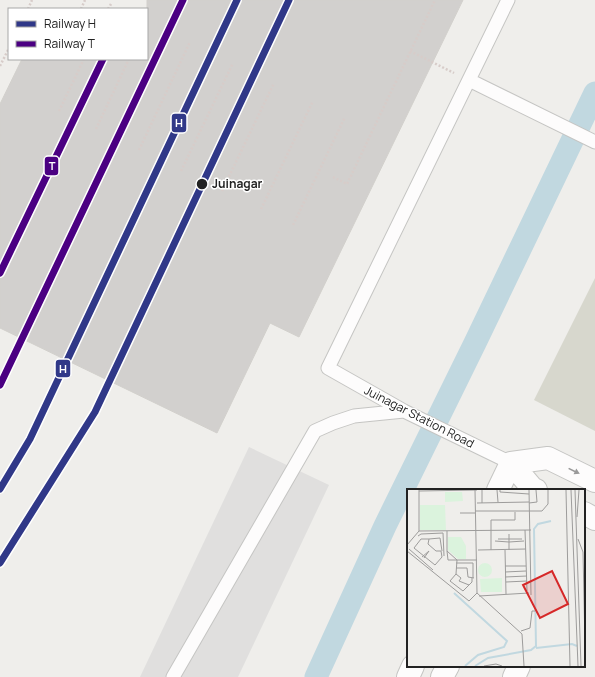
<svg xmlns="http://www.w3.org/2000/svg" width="595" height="677" font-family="Manrope,sans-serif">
  <rect width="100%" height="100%" fill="#efeeeb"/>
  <!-- construction -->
  <path fill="#d7d7cd" d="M595,278v153l-61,-31z"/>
  <!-- parking -->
  <path fill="#e0dfde" d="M249,447l80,38 -91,192h-98z"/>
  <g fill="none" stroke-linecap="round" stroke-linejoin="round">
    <!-- canal -->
    <path stroke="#c1d8e0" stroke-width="23" d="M316,677l69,-151 90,-183 120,-250"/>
  </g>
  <!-- building -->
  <path fill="#d2d0ce" stroke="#d2d0cc" d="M147,0h316l-164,337 -29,-14 -53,110 -217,-105v-224l22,-45h125z"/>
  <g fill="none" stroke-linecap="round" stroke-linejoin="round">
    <defs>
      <path id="service" d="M508,0l-180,368 76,43 107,52
        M469,80l126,62
        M173,677l142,-246 18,-8 21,-7 50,-5"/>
      <path id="minor" d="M514,677l5,-11"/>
      <path id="tertiary" d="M511,463l37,-5 47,23
        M511,463l22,26 3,1
        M498,490l13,-27
        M584,513l11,6
        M408,677l5,-11
        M442,677l6,-11"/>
    </defs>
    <!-- service casing -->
    <use href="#service" stroke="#c5c5c3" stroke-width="15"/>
    <!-- minor casing -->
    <use href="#minor" stroke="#c5c5c3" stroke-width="24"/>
    <!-- tertiary casing -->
    <use href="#tertiary" stroke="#c5c5c3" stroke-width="24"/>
    <!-- path -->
    <path stroke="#d7ccc9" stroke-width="2.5" stroke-dasharray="2 2" stroke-linecap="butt" d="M28,9l4,-9
      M81,9l4,-9
      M108,9l3,-5
      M410,51l44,22
      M0,66l9,-18
      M59,111l25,-52
      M96,129l33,-70
      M139,150l51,-108
      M181,171l52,-108
      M333,177l14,7 88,-184
      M222,191l52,-108
      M261,209l52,-108
      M293,225l52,-108"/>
    <!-- service -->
    <use href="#service" stroke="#fdfcfc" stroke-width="13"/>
    <!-- minor -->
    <use href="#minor" stroke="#fdfcfc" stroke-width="22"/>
    <!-- tertiary -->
    <use href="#tertiary" stroke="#fdfcfc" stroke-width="22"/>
    <defs>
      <path id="rail-1" d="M0,489l30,-50 207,-439
        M0,563l95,-151 194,-412"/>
      <path id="rail-2" d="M0,273l103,-214
        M0,385l183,-385"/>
    </defs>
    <!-- rail-1 casing -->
    <use href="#rail-1" stroke="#fff" stroke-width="10"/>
    <!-- rail-2 casing -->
    <use href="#rail-2" stroke="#fff" stroke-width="10"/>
    <!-- rail-1 -->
    <use href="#rail-1" stroke="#303888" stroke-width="7"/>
    <!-- rail-2 -->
    <use href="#rail-2" stroke="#4b0082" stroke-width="7"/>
  </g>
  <!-- one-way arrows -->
  <defs><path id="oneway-solid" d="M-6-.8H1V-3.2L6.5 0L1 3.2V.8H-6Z"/></defs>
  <use fill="#9a9a9a" href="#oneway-solid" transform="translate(574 471) rotate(26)"/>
  <!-- markers -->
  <circle fill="#222" stroke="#fff" stroke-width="1.5" cx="202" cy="184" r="6"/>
  <g text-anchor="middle" stroke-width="3" stroke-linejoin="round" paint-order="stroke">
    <!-- stop labels -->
    <g font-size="12" font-weight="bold" fill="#222" stroke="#fff" text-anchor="start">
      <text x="212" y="188">Juinagar</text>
    </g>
    <!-- street labels -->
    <g font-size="12" fill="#222" stroke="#fff">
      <text transform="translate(419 417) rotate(27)" y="4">Juinagar Station Road</text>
    </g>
  </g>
  <!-- overview -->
  <g transform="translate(407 489)">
    <rect width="178" height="178" fill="#efeeeb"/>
    <path d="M38,3h17l1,9 -18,1zM13,16h25l1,25h-26zM41,48h13l5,9v13h-8l-10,-9zM71 81a7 7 0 1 1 14 0a7 7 0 1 1-14 0ZM95,89v14h-21l-1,-13z" fill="#dbf3dd"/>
    <path fill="none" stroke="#c1d8e0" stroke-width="2" d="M47,104l53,48 -3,6 -26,8 -13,11M129,159l36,-4 5,2M68,177l13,-8 43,-8 5,-4 -2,-117 4,-5 13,-3"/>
    <path fill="none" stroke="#9d9c9b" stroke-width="1" d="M12,1v41l112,-1M68,1l2,103 45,41 2,32M75,1v13M90,1l1,12M93,1v2l29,2M122,1l2,105M159,1l4,176M164,1l7,176M168,1l6,176M12,2l58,-1M70,14l52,-1M122,14l8,-1 -1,-12M68,22h67l6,-7v-14M53,24h15M170,28l2,-27M118,41l2,61M40,42v20l10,9h20M102,45v8l15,-1M11,47l3,-2 22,-1 1,23M14,50h8l-1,5 8,7h5l1,6 -7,8 -21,-17zM22,50l11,-1 2,13M91,50h24M171,50l5,13 2,93M88,52l14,1v8M0,56l12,-14M2,60l24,21M71,61l48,-1M84,61v-30h24v-8M98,61l1,44M0,62l62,50 8,-8M40,62l1,9h9l-1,14 -6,7 13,10 9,-9v-4M15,68l7,-6 -5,7M49,74h17v15M98,77h21M49,79h11l1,9 6,1M98,83l21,-1M49,85l5,4 -2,3 10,4M98,88l22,-1M99,93l21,-1M72,107l50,-3M114,142l9,-3 2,-17h3M77,177l12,-2 6,2"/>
    <path fill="#d62828" fill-opacity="0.15" stroke="#d62828" stroke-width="2" d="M145,82l16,33 -28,14 -17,-33z"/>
    <rect width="178" height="178" fill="none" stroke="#222" stroke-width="2"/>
  </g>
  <g stroke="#fff" stroke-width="1.5">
    <rect x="171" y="113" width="16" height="20" rx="4" fill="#303888"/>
    <rect x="44" y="156" width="15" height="20" rx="4" fill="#4b0082"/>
    <rect x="55" y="359" width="16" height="19" rx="4" fill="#303888"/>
  </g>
  <g font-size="11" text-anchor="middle" font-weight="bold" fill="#fff">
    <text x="179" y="127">H</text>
    <text x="52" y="170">T</text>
    <text x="63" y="373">H</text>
  </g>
  <!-- legend -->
  <rect x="8" y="8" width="140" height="52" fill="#ffffff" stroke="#a7a7a7"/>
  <rect x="16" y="21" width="20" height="6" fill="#303888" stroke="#a7a7a7"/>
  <text x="44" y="28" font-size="12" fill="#222222">Railway H</text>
  <rect x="16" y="41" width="20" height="6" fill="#4b0082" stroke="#a7a7a7"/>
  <text x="44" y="48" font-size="12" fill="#222222">Railway T</text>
</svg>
